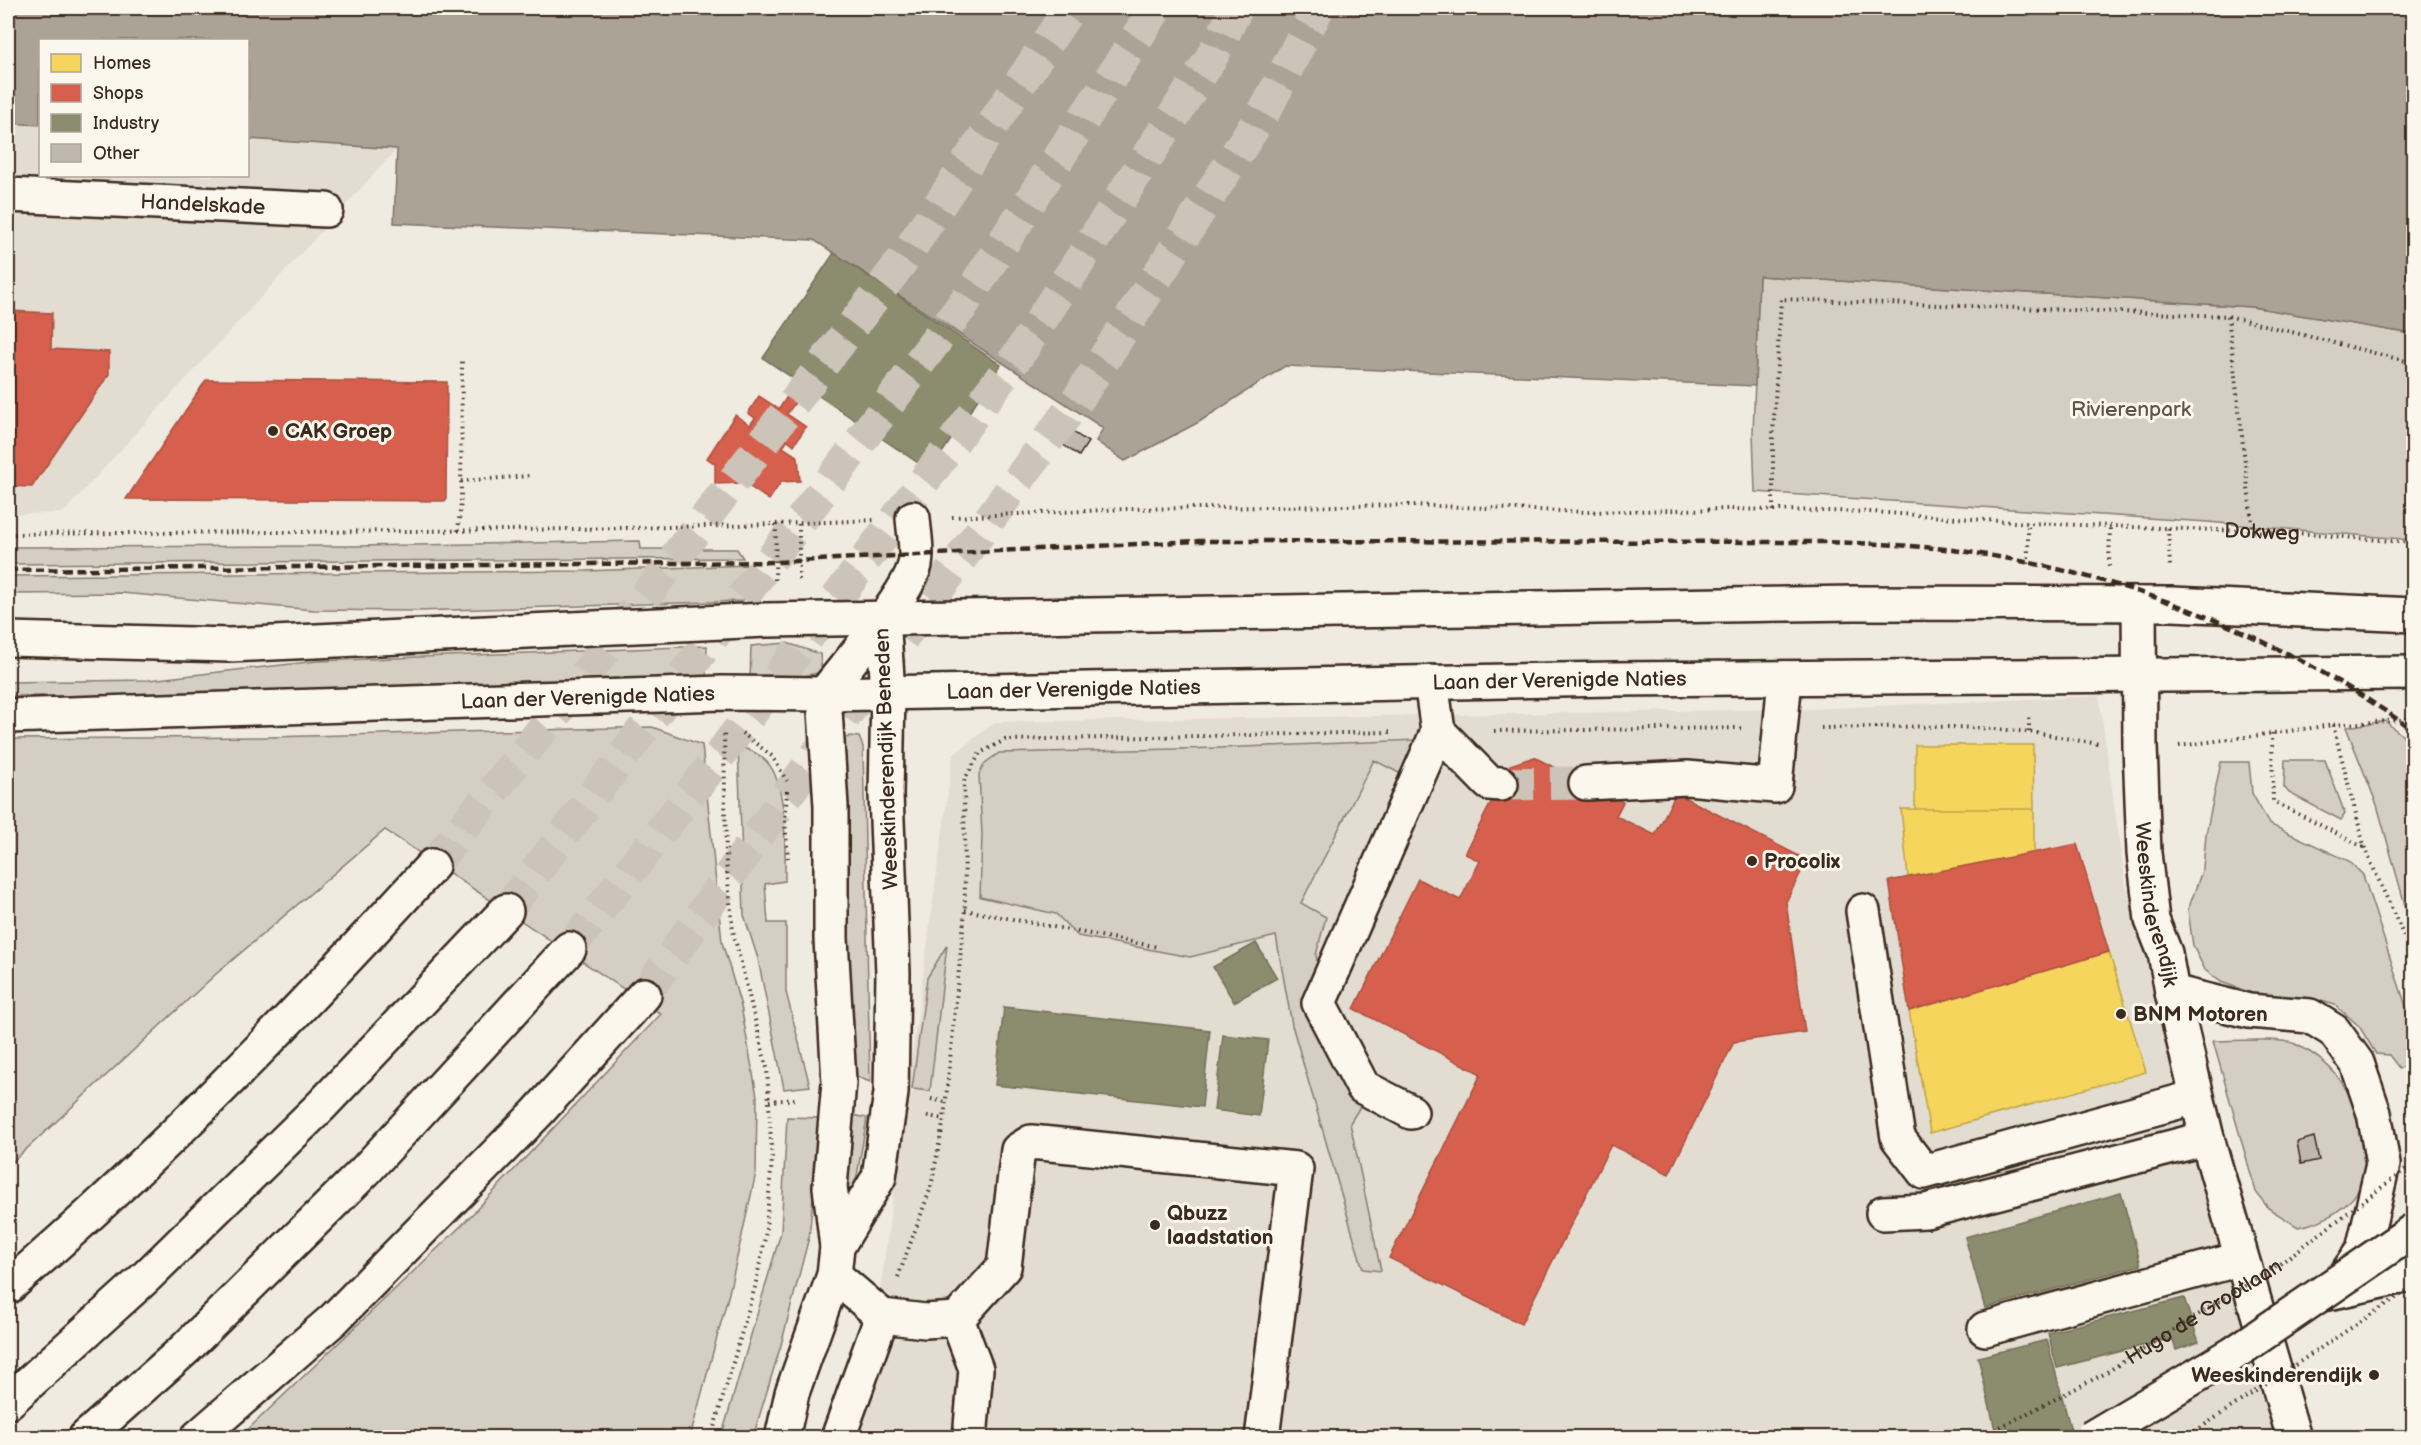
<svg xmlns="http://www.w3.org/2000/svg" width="2421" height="1445" font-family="'Balsamiq Sans',sans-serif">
  <rect width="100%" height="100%" fill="#f0ebe0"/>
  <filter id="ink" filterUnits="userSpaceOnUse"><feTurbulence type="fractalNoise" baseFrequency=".0167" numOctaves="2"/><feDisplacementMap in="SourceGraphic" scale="12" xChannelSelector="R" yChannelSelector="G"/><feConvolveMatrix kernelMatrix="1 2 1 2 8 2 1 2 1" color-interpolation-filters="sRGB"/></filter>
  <g filter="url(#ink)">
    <!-- built -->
    <path fill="#e2dcd1" d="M8,123l32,2v51h208v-37l149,10 -334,364 -55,1z
      M2099,696l26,185 97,350 65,206 -1427,1 93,-683 42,-33 814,-13z"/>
    <!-- green -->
    <path fill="#d5cec3" stroke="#887c70" stroke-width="1.5" d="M1759,276l493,31 161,27v206l-205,-18 -453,-30 -2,-60z
      M640,541l1,8h96l6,9 -735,6v-17l349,-1z
      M749,565l-6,36 -327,10 -102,-1 -193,-17 -113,1v-18l577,-5z
      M787,643l33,11 2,18 -27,6 -45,4 1,-36z
      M707,646l-1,36 -503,14h-195v-14l141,-2 168,-19z
      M2385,721l28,23v178l-5,-6 -31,-111 -31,-78z
      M652,727l50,18 20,197 19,64 16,90 -1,77 -27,120 -39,144h-450l222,-212 199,-211 -276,-184 -169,144 -208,192v-427l261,-2z
      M850,736l9,1 4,10 7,335 -17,-7 -10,-335z
      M1417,740l-16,34 -27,-14 -73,143 25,14 -10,38 24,119 24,26 -14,23 31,148 -18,-2 -71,-244 -16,-89 -86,21 -112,-21 -22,-22 -76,-17 2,-62 -3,-61 6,-11 14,-10 221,-5z
      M738,746c11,4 21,7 29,16 21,22 18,89 18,119l-20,3 3,39h18v69l24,94 -26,3 -26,-130 -14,-44z
      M2285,760h40l20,54 -4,6 -52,-27 -5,-6z
      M2221,762h28l3,31 17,31 80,37 14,14 50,153v36l-14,4 -10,-13 -13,-1 -17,-28 -24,-21 -24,-7 -48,-1 -42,-15 -16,-12 -12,-24 -5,-36 15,-42 3,-34z
      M947,945l-17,146 -18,-2 15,-111z
      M2213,1041c19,0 68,-4 82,3 46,22 61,54 68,101 2,11 5,26 0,37 -11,25 -40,41 -65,45l-30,-19 -12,-16z
      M852,1115l15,3 -12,69 -7,3 -5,-5z
      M787,1117l34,1 -12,119 -28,108 -28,92 -32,1 60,-206z"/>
    <!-- water -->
    <path fill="#aca397" stroke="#7f7367" stroke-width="1.5" d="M8,8h2405v326l-161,-27 -493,-31 -4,110 -470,-20 -86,56 -74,39 -29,-20 7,-13 -289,-188 -420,-17 3,-74 -149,-10v-99h-208v85l-32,-2z"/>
    <!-- homes -->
    <path fill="#f6d55c" stroke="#bea249" stroke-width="1.5" d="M1915,745h118l1,64h-119z
      M1901,809h133v44l-126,24z
      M2109,952l37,120 -216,61 -21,-122z"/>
    <!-- shops -->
    <path fill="#d6604d" stroke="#a8503f" stroke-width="1.5" d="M8,311l44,2 -1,36 58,3v22l-77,113 -24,-1z
      M206,380l241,2 -1,119 -320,-2z
      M797,381l9,6 -19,27 19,13 -12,18 -6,-5 -5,7 15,10 2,24 -19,1 -12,18 -25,-17 -29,1v-20l-8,-6 28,-43 15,10 5,-7 -7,-5 11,-17 20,13z
      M1534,757l89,45 -7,14 39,19 21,-42 131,67 -21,42 19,130 -71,10 -65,132 -58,-29 -90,179 -132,-66 92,-184 -127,-65 64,-130 42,21 20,-39 -15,-7 45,-89z
      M2077,844l32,108 -200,59 -20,-130z"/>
    <!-- industry -->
    <path fill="#8c8c6e" stroke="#746f56" stroke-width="1.5" d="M834,253l167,112 -71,106 -167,-113z
      M1256,943l21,35 -43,24 -21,-35z
      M1004,1007l206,23 -8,77 -207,-22z
      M1223,1035l45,5 -9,76 -45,-6z
      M2121,1193l20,72 -156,43 -20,-71z
      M2184,1298l15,44 -23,8 -4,-12 -115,30 -9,-35z
      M2047,1340l26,98h-76l-19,-81z"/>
    <!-- building -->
    <path fill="#c0b8ad" stroke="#3b2a1e" stroke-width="1.5" d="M1055,420l33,22 -9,14 -34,-24z
      M2314,1137l5,23 -18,4 -4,-22z"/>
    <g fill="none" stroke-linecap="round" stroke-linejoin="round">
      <!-- minor-tunnel -->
      <path stroke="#ccc4b9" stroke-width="33" stroke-dasharray="33 16" stroke-linecap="butt" d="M1501,784l85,-1"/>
      <!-- highway-tunnel -->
      <path stroke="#ccc4b9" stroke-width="33" stroke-dasharray="33 16" stroke-linecap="butt" d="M432,866l127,-157 343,-448 168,-253
        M506,911l456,-605 194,-298
        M569,949l139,-178 313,-420 189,-291 27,-52
        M644,995l137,-192 299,-407 188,-291 50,-97"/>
      <defs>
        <g id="minor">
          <path id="s2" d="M8,195l318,15"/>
          <path id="s3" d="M2139,604l1,142 4,107 8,67 13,33 7,39 35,146 87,300"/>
          <path d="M1438,731l51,52 12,1"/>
          <path d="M1586,783l101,-5 88,8 10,-108"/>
          <path d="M1863,911l35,227 26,34 272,-75"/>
          <path d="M2172,992l77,19 61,5 24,15 23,32 17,50 9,51 -20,86 -22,32"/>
          <path d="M1411,1112l-48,-25 -44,-84 119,-272 -7,-49"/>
          <path d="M1883,1213l43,-2 281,-73"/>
          <path d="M837,1247l42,-70 12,-84 2,-120 -7,-178 2,-103 -5,-74"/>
          <path d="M834,1275l48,41"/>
          <path d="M2324,1294l90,-20"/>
          <path d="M882,1316l43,5 32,-2 47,-52 14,-117 13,-8 265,27 -34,269"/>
          <path d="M957,1319l19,50 -6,69"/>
          <path d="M1985,1329l255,-70"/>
          <path d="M782,1438l10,-45 42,-118 3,-28 -7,-60 9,-105 -8,-143v-133l-7,-112c23,-30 82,-96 91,-129 3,-14 -1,-32 -2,-47"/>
          <path d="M838,1438l44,-122"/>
        </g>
        <g id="major">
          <path d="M8,639l221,6 537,-25 1089,-17 317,1 242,11"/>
          <path id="s4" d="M8,716l714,-23 102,1 789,-15 801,-6"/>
        </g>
        <path id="highway" d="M8,1287c151,-130 290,-274 424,-421
          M8,1402l137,-124 176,-172 185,-195
          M85,1438l100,-89 180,-178 204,-222
          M197,1438l137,-119 203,-206 107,-118"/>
      </defs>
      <!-- minor casing -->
      <use href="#minor" stroke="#3b2a1e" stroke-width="38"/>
      <!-- major casing -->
      <use href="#major" stroke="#3b2a1e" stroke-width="38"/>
      <!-- highway casing -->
      <use href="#highway" stroke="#3b2a1e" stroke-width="38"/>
      <!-- path -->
      <g stroke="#3b2a1e" stroke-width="4" stroke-dasharray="1.5 4.5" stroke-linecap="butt">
        <path d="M2228,316l25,215"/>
        <path d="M461,481l68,-5"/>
        <path d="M1773,511v-77l8,-135 447,17 186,47"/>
        <path id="s1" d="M952,517l175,-8 284,-4 176,7 142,-3 144,3 155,11 269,10 117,10"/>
        <path d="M799,524v56"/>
        <path d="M2168,528l2,38"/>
        <path d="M458,531l3,-30 1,-140"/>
        <path d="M8,534c289,-3 578,-1 867,-14"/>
        <path d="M2028,564v-41"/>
        <path d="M2109,566l1,-41"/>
        <path d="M775,580l1,-56"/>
        <path d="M2333,725l32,124 49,110"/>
        <path d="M1821,728c68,-1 138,-4 206,4 24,2 48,9 73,12"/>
        <path d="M1494,731l247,-3"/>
        <path d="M2029,732v-17"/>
        <path d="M742,733l30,23 15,25"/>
        <path d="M2272,733l1,68 92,47"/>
        <path d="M2179,746l154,-21 81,-6"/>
        <path d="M787,791l-2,30 3,37"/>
        <path d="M965,910l193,37"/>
        <path d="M931,1099l15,3"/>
        <path d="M769,1101l29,-2"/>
        <path d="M927,1116l17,3"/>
        <path d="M898,1277l33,-90 13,-68 21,-209 -1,-129 16,-28 25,-13 388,-8"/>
        <path d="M711,1438l44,-151 10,-49 7,-78 -5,-92 -34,-137 -7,-69 -2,-130"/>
      </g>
      <!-- minor -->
      <use href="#minor" stroke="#fbf7ec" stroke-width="33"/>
      <!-- major -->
      <use href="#major" stroke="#fbf7ec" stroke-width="33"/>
      <!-- highway -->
      <use href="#highway" stroke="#fbf7ec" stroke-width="33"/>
      <!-- rail -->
      <path stroke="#3b2a1e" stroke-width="4.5" stroke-dasharray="9 4.5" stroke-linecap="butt" d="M8,570l768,-8 422,-21 624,1c44,1 88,3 131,8 164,21 327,84 461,181"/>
      <defs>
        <path id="major-bridge" d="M2091,1438l142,-84 181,-124"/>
      </defs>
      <!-- major-bridge casing -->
      <use href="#major-bridge" stroke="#3b2a1e" stroke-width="38" stroke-linecap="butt"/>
      <!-- path-bridge -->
      <g stroke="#3b2a1e" stroke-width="4" stroke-dasharray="1.5 4.5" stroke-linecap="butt">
        <path id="s5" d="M1979,1438l123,-63 179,-112 133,-100"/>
        <path d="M2185,1438l229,-152"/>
      </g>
      <!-- major-bridge -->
      <use href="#major-bridge" stroke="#fbf7ec" stroke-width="33"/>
    </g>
  </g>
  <!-- markers -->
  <g fill="#3b2a1e" stroke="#fbf7ec" stroke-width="2">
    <circle cx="273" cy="431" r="6"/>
    <circle cx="1752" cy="861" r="6"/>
    <circle cx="2121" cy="1014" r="6"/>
    <circle cx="1155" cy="1225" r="6"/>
    <circle cx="2374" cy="1375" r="6"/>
  </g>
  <g text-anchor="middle" stroke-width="6" stroke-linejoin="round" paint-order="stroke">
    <!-- street labels -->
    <g font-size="21" fill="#3b2a1e" stroke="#fbf7ec">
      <text dy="7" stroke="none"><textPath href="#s2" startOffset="195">Handelskade</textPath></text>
      <text dy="7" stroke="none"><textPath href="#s1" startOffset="1311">Dokweg</textPath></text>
      <text dy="7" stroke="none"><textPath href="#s4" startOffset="1552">Laan der Verenigde Naties</textPath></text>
      <text dy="7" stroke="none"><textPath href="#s4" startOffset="1066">Laan der Verenigde Naties</textPath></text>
      <text dy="7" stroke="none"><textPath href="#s4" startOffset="580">Laan der Verenigde Naties</textPath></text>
      <text transform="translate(886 759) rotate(-92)" y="7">Weeskinderendijk Beneden</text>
      <text dy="7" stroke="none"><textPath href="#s3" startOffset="302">Weeskinderendijk</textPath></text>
      <text dy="7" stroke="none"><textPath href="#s5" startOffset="258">Hugo de Grootlaan</textPath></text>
    </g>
    <!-- park labels -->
    <g font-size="21" fill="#625347" stroke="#fbf7ec">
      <text x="2131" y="416">Rivierenpark</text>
    </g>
    <!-- poi labels -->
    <g font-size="21" font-weight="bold" fill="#3b2a1e" stroke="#fbf7ec" text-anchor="start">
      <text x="285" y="438">CAK Groep</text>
      <text x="1764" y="868">Procolix</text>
      <text x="2133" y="1021">BNM Motoren</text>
      <text x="1167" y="1220">Qbuzz<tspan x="1167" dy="24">laadstation</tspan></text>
      <text x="2362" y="1382" text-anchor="end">Weeskinderendijk</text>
    </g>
  </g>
  <!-- margin -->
  <rect width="2421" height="1445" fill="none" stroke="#fbf7ec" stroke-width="30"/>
  <rect x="15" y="15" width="2391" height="1415" fill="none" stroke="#3b2a1e" stroke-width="2" filter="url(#ink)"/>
  <!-- legend -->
  <rect x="39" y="39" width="210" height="138" fill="#fbf7ec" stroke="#aea59a" stroke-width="1.5"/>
  <rect x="51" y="54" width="30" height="18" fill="#f6d55c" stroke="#aea59a" stroke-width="1.5"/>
  <text x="93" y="69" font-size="18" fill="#3b2a1e">Homes</text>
  <rect x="51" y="84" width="30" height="18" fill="#d6604d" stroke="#aea59a" stroke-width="1.5"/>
  <text x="93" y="99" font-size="18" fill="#3b2a1e">Shops</text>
  <rect x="51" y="114" width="30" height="18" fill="#8c8c6e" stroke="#aea59a" stroke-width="1.5"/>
  <text x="93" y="129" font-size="18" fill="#3b2a1e">Industry</text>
  <rect x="51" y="144" width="30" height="18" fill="#c0b8ad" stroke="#aea59a" stroke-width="1.5"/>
  <text x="93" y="159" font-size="18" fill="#3b2a1e">Other</text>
</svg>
